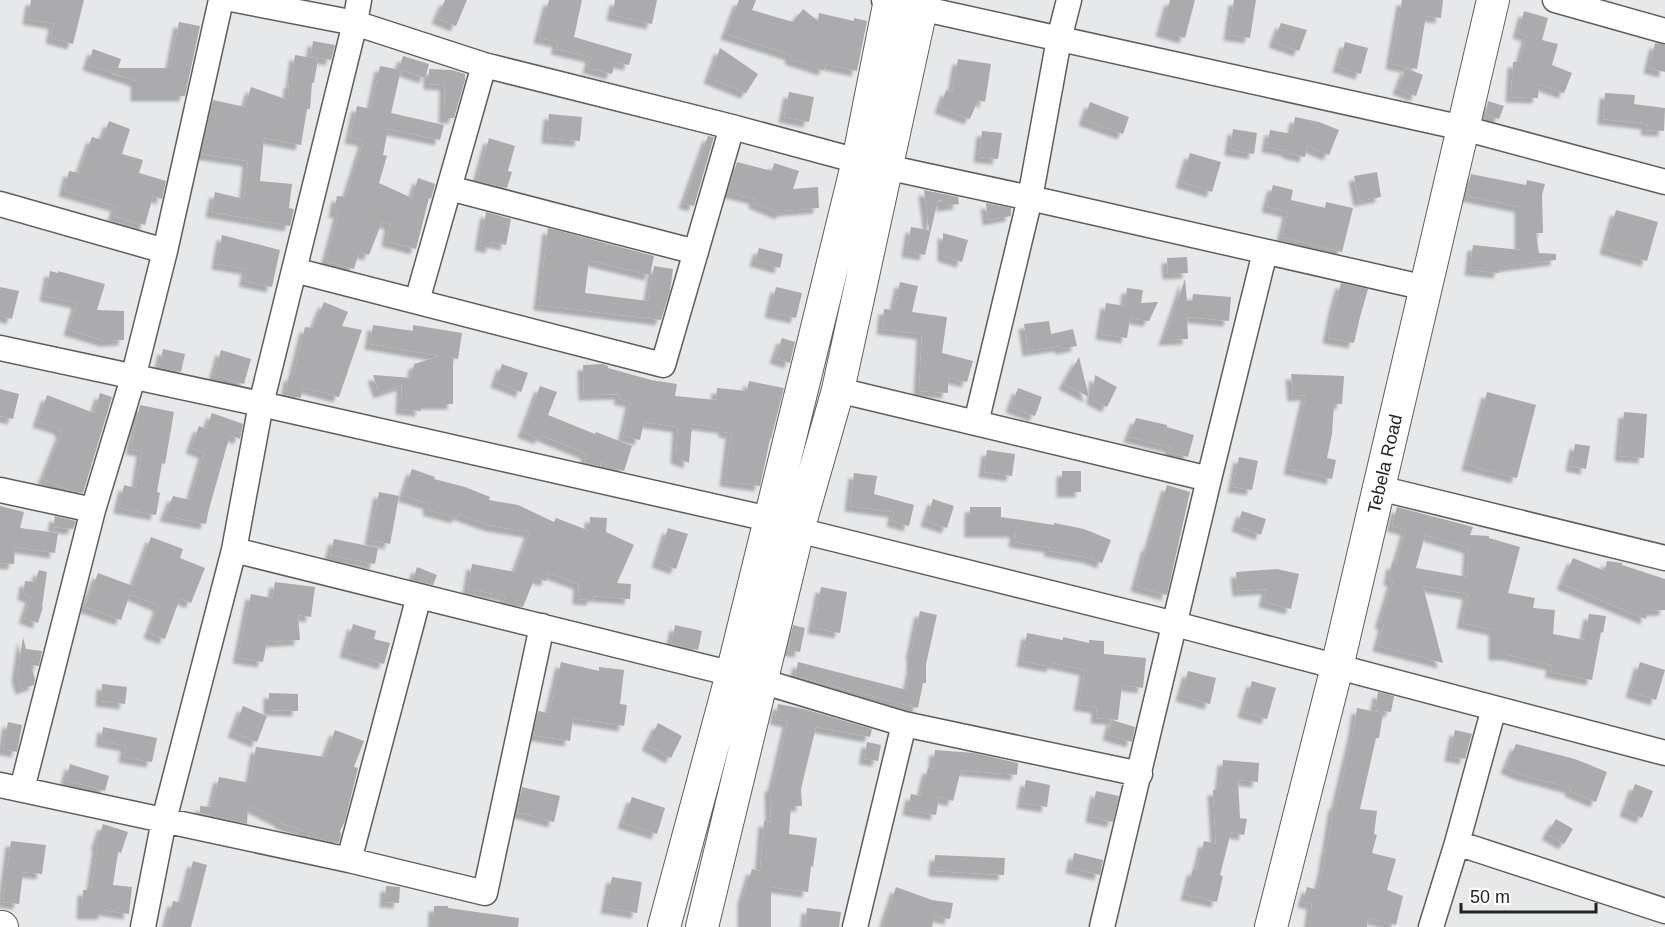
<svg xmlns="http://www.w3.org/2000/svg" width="1665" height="927" font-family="Arial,sans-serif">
	<defs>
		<filter id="shadow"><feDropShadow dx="-5.5" dy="5.5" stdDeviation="1.5" flood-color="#0004"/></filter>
	</defs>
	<rect width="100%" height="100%" fill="#e7e8ea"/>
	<path fill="#abaaac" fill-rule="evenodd" filter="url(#shadow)" d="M31,0H84L73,44L51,38L54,24L28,19Z
		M445,0H467L456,26L437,18Z
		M549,0H582L574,37L632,54L629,65L615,62L612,74L588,68L591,57L556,49L558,42L539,38Z
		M615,0H657L652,24L612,15Z
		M739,0H756L752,10L793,22L803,9L818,21L819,13L854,21V18L867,21L857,71L826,64L824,70L790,59L791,55L726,34Z
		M1170,0H1195L1185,38L1161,31Z
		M1234,0H1256L1250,38L1229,35Z
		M1402,0H1443L1441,18L1426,16L1417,69L1391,64Z
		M1524,11L1548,18L1542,40L1558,44L1552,65L1572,73L1564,93L1539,84L1538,98L1511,97L1513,62H1520L1527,36L1518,33Z
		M179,22L200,26L185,96H136V81L88,65L93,49L121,59L118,68H170Z
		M1281,23L1307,30L1299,51L1274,42Z
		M313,41L335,45L331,60L311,56Z
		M1345,42L1368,48L1361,74L1338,67Z
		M1655,43L1665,45V72L1649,68Z
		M720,48L758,74L746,93L709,78Z
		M295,55L318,59L314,83H312L310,109H307L301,145L264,138L260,181L292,184L289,208L294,209L290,226L211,212L215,192L244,199L248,161L201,154L213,100L245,107L251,87L288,100L289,83H291Z
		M403,56L429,64L425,78L399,69Z
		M958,59L991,64L985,102L978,100L970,119L940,108L946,90L952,92Z
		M380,66L401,70L391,113L444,125L440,140L388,129L383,155L387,156L379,183L412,198L418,178L435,184L431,199L429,198L416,249L387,241L390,224L382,222L369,255L359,252L354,269L326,261L339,213L334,212L337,196L346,197L364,141L350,138L357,106L371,109Z
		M1406,68L1423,75L1416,96L1398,89Z
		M429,69L452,70L465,74V80L454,118H444L445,85L429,84Z
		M789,92L814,97L809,122L784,117Z
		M1605,93L1635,95L1634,104L1665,108L1664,131L1646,130L1647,124L1603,119Z
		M1488,101L1504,106L1499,119L1485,114Z
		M1090,102L1129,117L1123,134L1084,120Z
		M549,114L582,117L580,141L547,138Z
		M1295,117L1319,122L1339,130L1329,155L1307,146L1305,157L1288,153V151L1267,147L1270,130L1292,134Z
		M109,121L130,129L122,154L143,160L139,173L166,181L162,199L153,196L145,225L113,216L116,206L64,191L69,171L79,173L92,137L102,140Z
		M1233,129L1257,133L1254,154L1230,150Z
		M982,131L1002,133L998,159L979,157Z
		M708,136L714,137L694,206L684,203Z
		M489,138L515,146L508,171L512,172L507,188L477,181Z
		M1190,153L1221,162L1212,192L1181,182Z
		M737,162L772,171L774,163L799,171L793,189L818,187L819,208L782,211L781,214L754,203L755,199L728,192Z
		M1377,172L1381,197L1359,201L1354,176Z
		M1471,174L1526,185L1527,180L1545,184L1542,195L1543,233H1536L1539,253L1556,254V260L1500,267L1499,273L1470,270L1473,245L1520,250V207L1466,196Z
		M1273,185L1293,190L1290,204L1291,200L1325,208L1326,202L1353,208L1342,252L1282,237L1288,212L1267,207Z
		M924,190L958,197L959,204L942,206V200H938L925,255L907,252L911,227L929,230Z
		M986,203L1011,208V216L988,220Z
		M1616,210L1658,222L1647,261L1605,249Z
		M486,212L511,219L506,245L492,242L491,248L480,245Z
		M548,228L654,256L650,275L589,260L585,293L648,301L654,266L673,269L670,291L661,320L539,305Z
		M943,233L968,240L962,262L943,256Z
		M222,235L280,250L272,287L244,281L247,269L217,264Z
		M759,248L783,254L780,268L755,261Z
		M1187,257L1188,273L1168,274L1167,258Z
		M50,271L58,273V271L105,284L97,310L124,311V340L105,341L69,330L77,303L45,296Z
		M1185,279L1187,301H1192L1193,294L1231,297L1229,321L1187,317L1188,339L1164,340Z
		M900,282L918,286L912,312L947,317L942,353L973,361L967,382L948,377V393L919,391L922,334L882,329L884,309L894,310Z
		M1341,283L1368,289L1360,317L1354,343L1328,338L1334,308Z
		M0,287L19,291L12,319L0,315Z
		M776,287L802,293L796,318L770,312Z
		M1127,288L1143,290L1141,303L1158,302L1149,321L1130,318L1127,338L1101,334L1106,303L1125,306Z
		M324,302L348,312L342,326L362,330L339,397L302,387L301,398L286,395L289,376H293L305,327L313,328Z
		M1049,321L1051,334L1073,329L1077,346L1061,349L1060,346L1028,351L1024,324Z
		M373,325L413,331V325L462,333L458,359L453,358V404H421V411L401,409L402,385L379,393L373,375L412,378L414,364L440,356L370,344Z
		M782,338L795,342L790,363L775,358Z
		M163,349L185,354L181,372L159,368Z
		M221,350L251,359L244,384L214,375Z
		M1079,357L1089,397L1064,384Z
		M502,364L528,373L521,392L496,382Z
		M603,364L608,366V368L651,380L677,384L675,396L716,400L717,388L747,391L749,381L784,388L771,439H770L760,486L725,481L731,433L724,432V428L692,424L689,463L676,458L678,427L644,422L640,440L623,436L631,402L619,399L620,394L584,395L583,365Z
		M1291,374L1344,376L1342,404H1334L1332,434L1327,458L1336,460L1332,479L1289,469L1306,395L1293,396Z
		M1095,375L1117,387L1107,407L1092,399Z
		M540,386L557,392L548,415L595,434L596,432L632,446L624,471L601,463L600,466L584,462L587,454L541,435L540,439L523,432Z
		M1018,388L1042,397L1035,416L1011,407Z
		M0,389L19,394L13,419L0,416Z
		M1487,392L1536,405L1517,478L1467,465Z
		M100,393L112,397L83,493L72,491L43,479L62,432L59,431L60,429L38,422L47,395L94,413Z
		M140,405L174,412L165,464L162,463L157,492L160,493L156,515L119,508L124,485L136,488L142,451L131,449Z
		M1624,412L1647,414L1644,458L1620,456Z
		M212,413L243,424L240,439L230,435L209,509L206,524L165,516L173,496L190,500L204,453L191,448L199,426L206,429Z
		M1136,418L1167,425V427L1194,435L1188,457L1169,452L1171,447L1129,437Z
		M1575,444L1590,446L1586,469L1571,466Z
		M987,450L1015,454L1012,476L984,472Z
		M1239,457L1258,461L1252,490L1233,487Z
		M412,469L435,477L434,479L465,487L490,497L489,500L518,505L554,522L556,518L590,531V517L607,518L606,532L634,545L617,583L631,584L630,599L593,596L592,600L578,599L579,584L549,573L546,581L535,577L523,607L503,602L506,596L468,589L472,564L515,572L530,532L491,526L458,514L457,518L428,510L429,504L403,496Z
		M1062,471H1081V492H1062Z
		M854,473L877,476L874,494L914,505L909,526L892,521L894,512L850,506Z
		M1167,485L1190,492L1167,595L1136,586L1147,545L1149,546Z
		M379,492L399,496L390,544L370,540Z
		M933,499L954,506L947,528L926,521Z
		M0,506L24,512L20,528L58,533L55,553L15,547L14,564L0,563Z
		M970,507H1001V517L1054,525V523L1084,529L1111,540L1102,563L1090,558L1049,551L1050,547L1014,542L1015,532H970Z
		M1397,507L1473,527L1470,535L1489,536V538L1520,547L1508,593L1535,598L1533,608L1555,610L1553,634L1584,640L1589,614L1606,616L1603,633L1601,632L1592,680L1550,672L1552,665L1508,655H1494V630L1462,623L1468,594L1423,586L1443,663L1378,646L1384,624L1380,623L1393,581L1389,580L1392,563L1396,564L1406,530L1392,526ZM1425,535L1469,548L1467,577L1416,568Z
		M1242,511L1266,519L1261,535L1237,526Z
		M55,516L76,521L73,529L53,527Z
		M668,528L688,534L676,569L657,562Z
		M151,537L183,549L180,558L205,568L191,603L180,598L165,639L149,633L159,606L130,594L121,620L85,607L98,573L133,586Z
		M334,539L378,548L375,564L330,555Z
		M1573,558L1605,571L1607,561L1622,563V565L1665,579V610L1647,611L1646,619L1562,584Z
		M417,567L437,575L433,585L413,580Z
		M1277,569L1299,574L1291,609L1264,602L1267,589L1238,591L1236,572Z
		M39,570L47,572L42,607H43L38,623L24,618L31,597L23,595L25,581L35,582Z
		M275,582L315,587L311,617L298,615L300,640L267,642L263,662L238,658L251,594L272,598Z
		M821,587L847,592L840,633L813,628Z
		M920,611L937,615L926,664V683H923L918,708L795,676L798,662L907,690L912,668V654H911Z
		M353,624L376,631L374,639L390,643L384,664L345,652Z
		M675,625L702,631L698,650L671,644Z
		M793,625L805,628L800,652L788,650Z
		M1027,633L1063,640V637L1089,643V640L1104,641V654L1146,658L1143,688L1122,685L1118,720L1096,718L1097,708L1079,705L1085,670L1053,663L1052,667L1022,661Z
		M23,637L26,649L42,651L39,666L31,665L35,679L34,685L21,689L17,676Z
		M561,662L599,671V667L624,670L620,704L627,705L624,726L573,718L570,741L533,735L538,711L549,713Z
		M1640,662L1665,670L1656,700L1631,692Z
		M1188,671L1216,678L1210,704L1181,696Z
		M1252,681L1276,688L1267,719L1243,712Z
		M102,684L127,687L125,704L101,701Z
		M1378,692L1394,696L1391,712L1375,710Z
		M269,693L298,694V711L269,710Z
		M778,704L804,709L872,729L870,737L816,727L801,789L802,806H791L789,834L817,838L813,867L811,866L808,892L771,887V927H743V898L752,869L760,871L764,821L771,822L770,786H773L788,722L775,719Z
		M243,706L267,716L257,742L233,732Z
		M1357,708L1383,713L1379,738H1376L1360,809L1377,811L1374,834L1377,835L1372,853L1396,859L1387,890L1403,896L1396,925L1368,918L1367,927H1309L1312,904L1303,902L1307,887L1318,890L1324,866L1326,849H1327L1334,804L1336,805L1353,734Z
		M1112,720L1135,727L1132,742L1108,735Z
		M8,722L22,725L17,752L3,749Z
		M658,723L682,736L671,758L647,745Z
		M103,727L157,738L152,762L124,757L126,746L101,741Z
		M335,730L364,741L354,767L358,768L345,821L340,831L341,835L339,843L309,837L308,832L280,823V821L248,805L247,824L200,813V806L212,807L219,777L250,783L256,747L325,757Z
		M1455,730L1472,734L1465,759L1450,756Z
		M867,742L881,745L878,761L864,759Z
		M1516,744L1575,759L1607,772L1596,802L1570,791L1571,788L1522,775L1506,768Z
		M935,750L974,753L1018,763L1017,775L961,770L953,801L939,797L936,815L908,810L911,794L921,796L928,768L933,769Z
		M1223,760L1259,763L1258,782L1238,780L1240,818L1247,819L1244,835L1231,832L1220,875L1223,876L1217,902L1186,895L1193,869L1197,870L1204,841L1216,844L1213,790H1220Z
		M70,764L109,776L105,791L66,780Z
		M1026,780L1050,785L1047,807L1022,803Z
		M1635,784L1653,791L1642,818L1625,811Z
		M522,787L560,796L554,822L517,812Z
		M1096,791L1119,796L1113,822L1091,817Z
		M632,797L665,808L657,834L623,823Z
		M1556,819L1573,829L1564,844L1547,834Z
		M103,824L128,832L121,853L118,852L113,885L132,887L129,914L104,910V914H82L83,890H91L98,845H96Z
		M11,841L46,845L42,874L23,872L19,904L3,902Z
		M1074,853L1103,860L1100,875L1071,868Z
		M935,855L1005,858L1004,875L934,871Z
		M193,861L207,865L191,927H166L173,901L182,903Z
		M612,877L642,882L637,913L606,908Z
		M386,886L400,887L399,903L385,902Z
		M896,887L932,900L953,903L950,919L934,916L932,927H883Z
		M434,906H448V908L519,918L518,927H433Z
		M807,908L841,912L839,927H805Z"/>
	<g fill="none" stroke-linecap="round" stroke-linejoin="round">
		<g stroke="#5d5e60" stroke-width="27">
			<path id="minor" d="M236,0L355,23L484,65L732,127L858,161L1030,198L1426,288
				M884,0L1463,128L1665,182
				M1555,0L1665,31
				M449,188L696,252
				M0,204L165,251
				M294,270L663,365L732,127
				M417,301L484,65
				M0,348L261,404L769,519L798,530L1175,624L1665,753
				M838,390L1209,479
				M976,423L1030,198L1059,39L1069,0
				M1379,488L1665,558
				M0,490L93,510
				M234,550L761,681L904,724L1140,774
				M0,785L349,860L485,893L542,626
				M22,789L93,510L133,378L165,251L221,0
				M1457,843L1665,911
				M349,860L419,596
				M143,927L164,820L234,550L261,404L355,23L359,0
				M855,927L904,724
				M1102,927L1209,479L1265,252
				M1431,927L1457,843L1494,708"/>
		</g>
		<g stroke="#5d5e60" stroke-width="34">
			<path id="major" d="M0,927H2
				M664,927L732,674L858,161L890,0
				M702,927L798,530L838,390L923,0
				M1271,927L1337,667L1493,0"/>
		</g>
		<use href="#minor" stroke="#fff" stroke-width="24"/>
		<use href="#major" stroke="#fff" stroke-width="32"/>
	</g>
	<g text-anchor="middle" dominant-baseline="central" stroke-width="4.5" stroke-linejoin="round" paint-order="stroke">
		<g font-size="18" fill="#222323" stroke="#fff">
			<text transform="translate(1385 464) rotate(-77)">Tebela Road</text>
		</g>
	</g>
	<path d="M1461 903v9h135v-9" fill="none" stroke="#222323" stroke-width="3"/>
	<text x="1470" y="903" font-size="18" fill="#222323" stroke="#ffffff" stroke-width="4.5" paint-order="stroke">50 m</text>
</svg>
